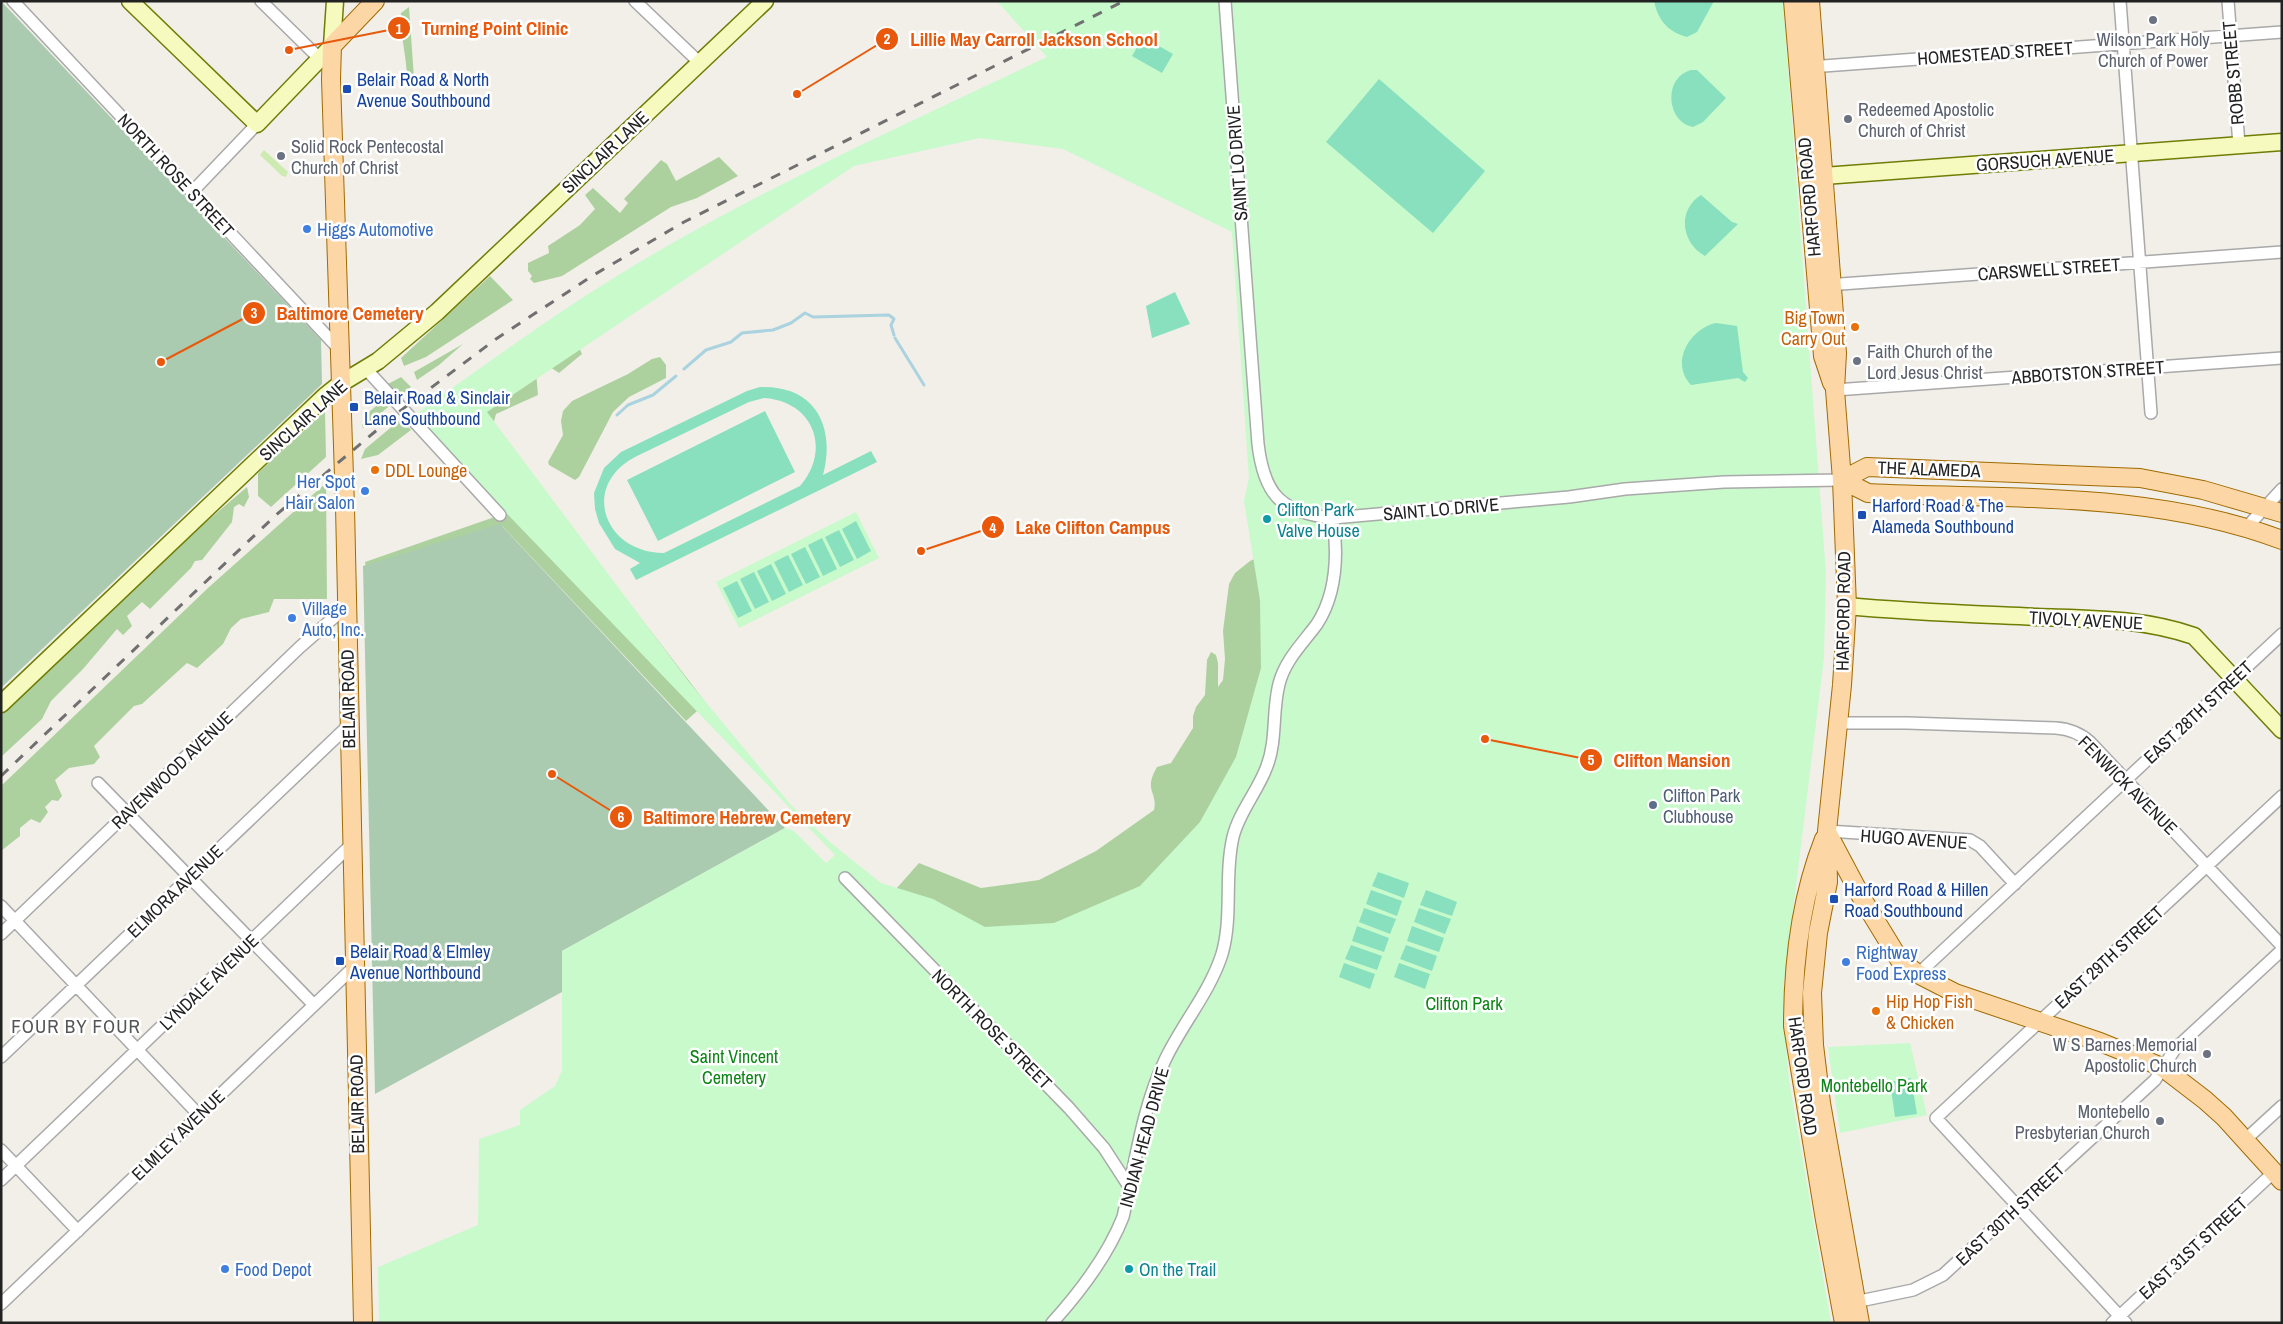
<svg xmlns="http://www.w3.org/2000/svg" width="2283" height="1324" font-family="'Archivo Narrow',sans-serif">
	<rect width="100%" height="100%" fill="#f2efe9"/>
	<path fill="#cdebb0" d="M264,150L288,172L286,177L282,176L260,155Z"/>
	<path fill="#add19e" d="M409,7L414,78L407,76C406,54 400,34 401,13Z
		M719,157L738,176L697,198L671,207L562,276L534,283L530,279L532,276L528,271V263L549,253L548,246L580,225L595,209L585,195L593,188L620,213L628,203L624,199L661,160L667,164L676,181Z
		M490,276L513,300L426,357L404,366L401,358Z
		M577,343L582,354L559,373L547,365L536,372L538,395L496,414L493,425L706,703L686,721L502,526L366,569L365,562L506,513L413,416Z
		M463,344L439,365L417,380L414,372Z
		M660,357L666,365V378L629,397L613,412L579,477L575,480L549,465L548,462L563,435L561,421L563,411L572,401L628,374L652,359Z
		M401,377L411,387L398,399L388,384Z
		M376,388L393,403L363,428L362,425L370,411L385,399Z
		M325,411L326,457L271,507L258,496V473Z
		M401,419L411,430L378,455L361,459L365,449Z
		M326,483L327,599H274L269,612L241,619L231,628L223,644L197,668L187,663L142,704L134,706L94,746L100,757L94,764L69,768L55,780L62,796L58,801L52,800L45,807L48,812L40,823L31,819L20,828V836L1,851V786L209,587Z
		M247,487L249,497L244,507L239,504L234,507L232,522L202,560L195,561L191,568L150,609L142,602L127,616L132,626L123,635L117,629L83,669L51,701L42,719L1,757V714L173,550Z
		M1276,549L1260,682L1217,870L1046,947L888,898L919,863L981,888L1039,880L1096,851L1154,810C1158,792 1143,791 1157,767L1171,763L1193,728V716L1196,707L1205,695L1207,660L1211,652L1216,655L1218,663V687L1223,680L1225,659L1223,631L1229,584L1235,573L1250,561Z"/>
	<path fill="#aacbaf" d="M1,1L321,340L322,384L1,688Z
		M500,524L785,828L562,951V992L375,1094L363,566Z"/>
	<path fill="#c8facc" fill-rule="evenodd" d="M997,1H1783L1826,573L1824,658L1784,984V1024L1789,1080L1831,1323H379L378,1267L478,1225L479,1139L520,1125V1110L555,1086L562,1070V951L785,828L794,831L826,863L835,855L413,416C489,362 565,306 645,259C774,183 912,121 1047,57ZM980,138L1063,149L1232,232L1249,478L1244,501L1260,600L1261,668L1236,757L1200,822L1140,886L1054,923L985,927L933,899L881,883L831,843L791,805L689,682L487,412L854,166Z
		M856,512L879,558L739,628L716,582Z
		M1910,1043L1927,1115L1840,1133L1828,1047Z"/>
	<path fill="#88e0be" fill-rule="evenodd" d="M1654,1H1714L1697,32L1687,37C1668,32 1658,20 1654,1Z
		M1143,37L1173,54L1162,73L1132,56Z
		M1691,70H1697L1726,98L1703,122L1693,127C1666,122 1663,77 1691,70Z
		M1379,79L1485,171L1433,233L1326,142Z
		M1701,195L1732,222L1738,224L1705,256C1681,243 1677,210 1701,195Z
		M1175,292L1190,324L1152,338L1146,306Z
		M1716,323L1737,326L1743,372L1748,378L1745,382L1738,378L1691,385C1669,362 1691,328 1716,323Z
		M760,387C815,385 836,426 823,475L871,451L877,462L636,580L630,569L640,563L615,549L599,523L595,509L594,493L604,468L621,452L747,391ZM764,398C813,401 832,449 800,486L664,553C604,553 579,485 637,456L749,402Z
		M765,411L795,472L658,541L627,480Z
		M856,521L871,551L857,559L842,529Z
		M839,530L854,560L840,567L825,537Z
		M822,538L837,569L823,576L808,545Z
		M805,547L820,577L806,584L791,554Z
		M788,555L803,585L789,592L774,562Z
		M771,564L786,594L772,601L757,571Z
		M754,572L769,602L755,609L740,579Z
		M737,581L752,611L738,618L723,588Z
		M1378,872L1409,883L1404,898L1372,886Z
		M1371,890L1402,901L1397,916L1366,904Z
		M1426,890L1457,902L1452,916L1420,905Z
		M1364,908L1396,919L1390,934L1359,922Z
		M1419,908L1451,919L1445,934L1414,922Z
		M1357,926L1389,938L1384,952L1352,941Z
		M1412,926L1444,938L1439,952L1407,941Z
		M1351,945L1382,956L1377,970L1345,959Z
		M1406,945L1437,956L1432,971L1400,959Z
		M1344,963L1375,974L1370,989L1339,977Z
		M1399,963L1430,974L1425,989L1394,977Z
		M1911,1078L1917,1114L1895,1117L1890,1082Z"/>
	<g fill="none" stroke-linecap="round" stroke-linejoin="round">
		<path stroke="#aad3df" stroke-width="3" d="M895,338L924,385
			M684,369L706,350L731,342L742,333L773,330L791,323L805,313L813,317L889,315L894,319L891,325L894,335
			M617,415L628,405L653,395L676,376"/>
		<g stroke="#a9a9a9" stroke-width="14">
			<path id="street" d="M13,1L339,349
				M261,1L320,59
				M635,1L700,63
				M1225,1L1258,444C1264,495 1281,513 1333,518L1569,497L1625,489L1724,482L1842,480
				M2120,1L2151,413
				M2228,1L2239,145
				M1810,67L2282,32
				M192,192L257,124
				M1827,285L2282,252
				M366,369L500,515
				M1835,390L2282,358
				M2246,528L2282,489
				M1838,723H1907L2056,728C2070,729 2080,733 2090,742L2282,946
				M98,783L314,1005
				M1827,831L1970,840L1980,846L2015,884
				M845,878L1069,1108L1104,1148L1130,1188
				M1,906L199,1115
				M1,934L300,647L339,613L347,612
				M1918,974L2282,634
				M1,1057L349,725
				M2245,1140L2282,1106
				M1,1150L78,1231
				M1,1180L351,845
				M1850,1303L1913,1290L1943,1275L2155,1080L2175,1049L2282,950
				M1,1304L355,966
				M1052,1323C1080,1292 1108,1255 1123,1217C1135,1165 1142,1108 1165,1060C1182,1024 1210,992 1222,954C1233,916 1224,875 1233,837C1239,812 1258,791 1267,766C1277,740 1272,711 1279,684C1285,660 1303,643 1317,624C1337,593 1338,554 1333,518
				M2112,1323L2274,1172
				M2126,1323L1936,1118L2282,796"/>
		</g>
		<g stroke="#707d05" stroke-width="19">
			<path id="secondary" d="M130,1L257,124L332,46L335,1
				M1810,177L2282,142
				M1847,606C1910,612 1973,614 2037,617C2091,619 2142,618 2194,636L2282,730
				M1,704L325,396L340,384L378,361L437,312L765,1"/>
		</g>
		<g stroke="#a06b00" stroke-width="20">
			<path id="primary" d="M1793,1L1823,356L1832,383
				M1810,1L1837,353L1835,390L1842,480L1847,606L1842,685L1827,831L1828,882L1818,933L1812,993L1814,1045L1821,1103L1860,1323
				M1842,480L1867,467L2140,478L2203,490L2282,513
				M1842,480L1868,493C2007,500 2149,490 2282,540
				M1828,834L1863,900L1899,959L1918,974L1955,993L2100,1042L2162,1067L2205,1100L2224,1117L2282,1181
				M1824,839C1801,897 1793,964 1793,1026L1825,1220L1844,1323
				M363,1323L345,507L331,79L332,46L375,1"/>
		</g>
		<use href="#street" stroke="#fff" stroke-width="11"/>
		<use href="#secondary" stroke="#f7fabf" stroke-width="16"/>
		<use href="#primary" stroke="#fcd6a4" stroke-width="18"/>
		<path stroke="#707070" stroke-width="3" stroke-dasharray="10 10" stroke-linecap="butt" d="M1,776L276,515L396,414L496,339L592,276L684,222L1124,1"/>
	</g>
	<g fill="#6b7280" stroke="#fff" stroke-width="2">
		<circle cx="2153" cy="20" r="5"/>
		<circle cx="1848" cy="119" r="5"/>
		<circle cx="281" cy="156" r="5"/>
		<circle cx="1857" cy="361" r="5"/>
		<circle cx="2207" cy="1054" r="5"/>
		<circle cx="2160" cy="1121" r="5"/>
	</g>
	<g fill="#1a4fb4" stroke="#fff" stroke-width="2">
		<rect x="342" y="84" width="10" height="10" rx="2.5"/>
		<rect x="349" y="402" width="10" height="10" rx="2.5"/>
		<rect x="1857" y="510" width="10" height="10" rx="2.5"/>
		<rect x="1829" y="894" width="10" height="10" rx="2.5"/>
		<rect x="335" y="956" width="10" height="10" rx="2.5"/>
	</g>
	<g fill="#3f7fe0" stroke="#fff" stroke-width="2">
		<circle cx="307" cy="229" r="5"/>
		<circle cx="365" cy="491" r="5"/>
		<circle cx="292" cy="618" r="5"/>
		<circle cx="1846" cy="962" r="5"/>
		<circle cx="225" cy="1269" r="5"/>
	</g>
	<g fill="#e8710a" stroke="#fff" stroke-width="2">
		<circle cx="1855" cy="327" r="5"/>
		<circle cx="375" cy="470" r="5"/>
		<circle cx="1876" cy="1011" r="5"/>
	</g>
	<g fill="#0f9aa8" stroke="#fff" stroke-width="2">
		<circle cx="1267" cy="519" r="5"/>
		<circle cx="1129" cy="1269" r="5"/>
	</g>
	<circle fill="#5c6f8a" stroke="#fff" stroke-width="2" cx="1653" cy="805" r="5"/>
	<g text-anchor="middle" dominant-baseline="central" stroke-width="5" stroke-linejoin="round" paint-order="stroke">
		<g font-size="18" fill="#5b616d" stroke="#fff" text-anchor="start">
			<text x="2153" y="39" text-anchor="middle">Wilson Park Holy<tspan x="2153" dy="21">Church of Power</tspan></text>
			<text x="1858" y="109">Redeemed Apostolic<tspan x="1858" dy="21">Church of Christ</tspan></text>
			<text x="291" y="146">Solid Rock Pentecostal<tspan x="291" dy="21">Church of Christ</tspan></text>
			<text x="1867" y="351">Faith Church of the<tspan x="1867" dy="21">Lord Jesus Christ</tspan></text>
			<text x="2197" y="1044" text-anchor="end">W S Barnes Memorial<tspan x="2197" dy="21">Apostolic Church</tspan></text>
			<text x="2150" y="1111" text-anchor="end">Montebello<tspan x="2150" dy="21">Presbyterian Church</tspan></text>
		</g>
		<g font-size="18" fill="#222" stroke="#fff">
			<text transform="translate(1995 53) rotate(-4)">HOMESTEAD STREET</text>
			<text transform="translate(2233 73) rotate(-95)">ROBB STREET</text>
			<text transform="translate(605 152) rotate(-43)">SINCLAIR LANE</text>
			<text transform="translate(2045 160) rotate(-4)">GORSUCH AVENUE</text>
			<text transform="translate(1237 163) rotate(-94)">SAINT LO DRIVE</text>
			<text transform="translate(176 175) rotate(47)">NORTH ROSE STREET</text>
			<text transform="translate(1809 197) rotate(-95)">HARFORD ROAD</text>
			<text transform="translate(2049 269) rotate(-4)">CARSWELL STREET</text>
			<text transform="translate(2088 372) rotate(-4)">ABBOTSTON STREET</text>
			<text transform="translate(303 420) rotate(-42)">SINCLAIR LANE</text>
			<text transform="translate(1929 469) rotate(2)">THE ALAMEDA</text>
			<text transform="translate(1441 509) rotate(-5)">SAINT LO DRIVE</text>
			<text transform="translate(1843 611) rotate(-89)">HARFORD ROAD</text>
			<text transform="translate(2086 620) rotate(3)">TIVOLY AVENUE</text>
			<text transform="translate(348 699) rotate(-91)">BELAIR ROAD</text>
			<text transform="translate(2198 712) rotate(-43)">EAST 28TH STREET</text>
			<text transform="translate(172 770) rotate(-44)">RAVENWOOD AVENUE</text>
			<text transform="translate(2128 785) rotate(45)">FENWICK AVENUE</text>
			<text transform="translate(1914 839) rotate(4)">HUGO AVENUE</text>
			<text transform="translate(175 891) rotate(-44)">ELMORA AVENUE</text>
			<text transform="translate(2109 957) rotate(-43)">EAST 29TH STREET</text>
			<text transform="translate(209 982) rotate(-44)">LYNDALE AVENUE</text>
			<text transform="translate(992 1029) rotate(45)">NORTH ROSE STREET</text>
			<text transform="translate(1803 1076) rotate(82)">HARFORD ROAD</text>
			<text transform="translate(357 1104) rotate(-91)">BELAIR ROAD</text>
			<text transform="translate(178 1135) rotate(-44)">ELMLEY AVENUE</text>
			<text transform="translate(1144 1137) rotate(-75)">INDIAN HEAD DRIVE</text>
			<text transform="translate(2010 1214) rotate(-43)">EAST 30TH STREET</text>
			<text transform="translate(2193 1248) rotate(-43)">EAST 31ST STREET</text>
		</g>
		<g font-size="18" fill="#164399" stroke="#fff" text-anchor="start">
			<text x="357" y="79">Belair Road &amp; North<tspan x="357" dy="21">Avenue Southbound</tspan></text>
			<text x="364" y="397">Belair Road &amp; Sinclair<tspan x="364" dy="21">Lane Southbound</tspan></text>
			<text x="1872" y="505">Harford Road &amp; The<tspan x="1872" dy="21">Alameda Southbound</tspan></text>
			<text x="1844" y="889">Harford Road &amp; Hillen<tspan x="1844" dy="21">Road Southbound</tspan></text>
			<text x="350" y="951">Belair Road &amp; Elmley<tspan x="350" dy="21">Avenue Northbound</tspan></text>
		</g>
		<g font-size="18" fill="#366cbe" stroke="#fff" text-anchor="start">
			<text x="317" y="229">Higgs Automotive</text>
			<text x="355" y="481" text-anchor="end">Her Spot<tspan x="355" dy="21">Hair Salon</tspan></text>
			<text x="302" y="608">Village<tspan x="302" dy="21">Auto, Inc.</tspan></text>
			<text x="1856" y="952">Rightway<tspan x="1856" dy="21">Food Express</tspan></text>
			<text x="235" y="1269">Food Depot</text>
		</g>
		<g font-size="18" fill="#c56008" stroke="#fff" text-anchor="start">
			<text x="1845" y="317" text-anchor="end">Big Town<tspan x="1845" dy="21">Carry Out</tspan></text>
			<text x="385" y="470">DDL Lounge</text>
			<text x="1886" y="1001">Hip Hop Fish<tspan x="1886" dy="21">&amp; Chicken</tspan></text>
		</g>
		<g font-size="18" fill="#0d838f" stroke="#fff" text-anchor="start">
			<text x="1277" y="509">Clifton Park<tspan x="1277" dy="21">Valve House</tspan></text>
			<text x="1139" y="1269">On the Trail</text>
		</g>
		<g font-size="18" fill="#4e5e75" stroke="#fff" text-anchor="start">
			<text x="1663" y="795">Clifton Park<tspan x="1663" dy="21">Clubhouse</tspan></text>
		</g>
		<g font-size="18" fill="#0c8416" stroke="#fff">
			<text x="1464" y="1003">Clifton Park</text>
			<text x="734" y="1056">Saint Vincent<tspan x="734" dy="21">Cemetery</tspan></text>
			<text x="1874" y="1085">Montebello Park</text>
		</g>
		<g font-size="19" letter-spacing="1" fill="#555" stroke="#fff">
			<text x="76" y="1026">FOUR BY FOUR</text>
		</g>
	</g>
	<path fill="none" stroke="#e8590c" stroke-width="2" d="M289 50L399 28M797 94L887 39M161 362L254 313M921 551L993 527M1485 739L1591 760M552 774L621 817"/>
	<g fill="#e8590c" stroke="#fff" stroke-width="2">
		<circle cx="289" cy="50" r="5"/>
		<circle cx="797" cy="94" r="5"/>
		<circle cx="161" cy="362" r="5"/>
		<circle cx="921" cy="551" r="5"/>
		<circle cx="1485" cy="739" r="5"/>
		<circle cx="552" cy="774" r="5"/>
		<circle cx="399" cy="28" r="12"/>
		<circle cx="887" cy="39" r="12"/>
		<circle cx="254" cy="313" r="12"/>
		<circle cx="993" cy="527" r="12"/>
		<circle cx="1591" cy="760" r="12"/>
		<circle cx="621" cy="817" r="12"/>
	</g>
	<g font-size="15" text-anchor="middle" font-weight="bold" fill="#fff">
		<text x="399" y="34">1</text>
		<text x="887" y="44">2</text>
		<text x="254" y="318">3</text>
		<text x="993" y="533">4</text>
		<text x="1591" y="765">5</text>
		<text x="621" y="822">6</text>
	</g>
	<g font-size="19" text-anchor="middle" font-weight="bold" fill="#e8590c" stroke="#fff" stroke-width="5" stroke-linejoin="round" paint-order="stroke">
		<text x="495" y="35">Turning Point Clinic</text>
		<text x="1034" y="46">Lillie May Carroll Jackson School</text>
		<text x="350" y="320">Baltimore Cemetery</text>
		<text x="1093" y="534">Lake Clifton Campus</text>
		<text x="1672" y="767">Clifton Mansion</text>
		<text x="747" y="824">Baltimore Hebrew Cemetery</text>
	</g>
	<rect width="2283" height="1324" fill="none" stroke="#222222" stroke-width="5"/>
</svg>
